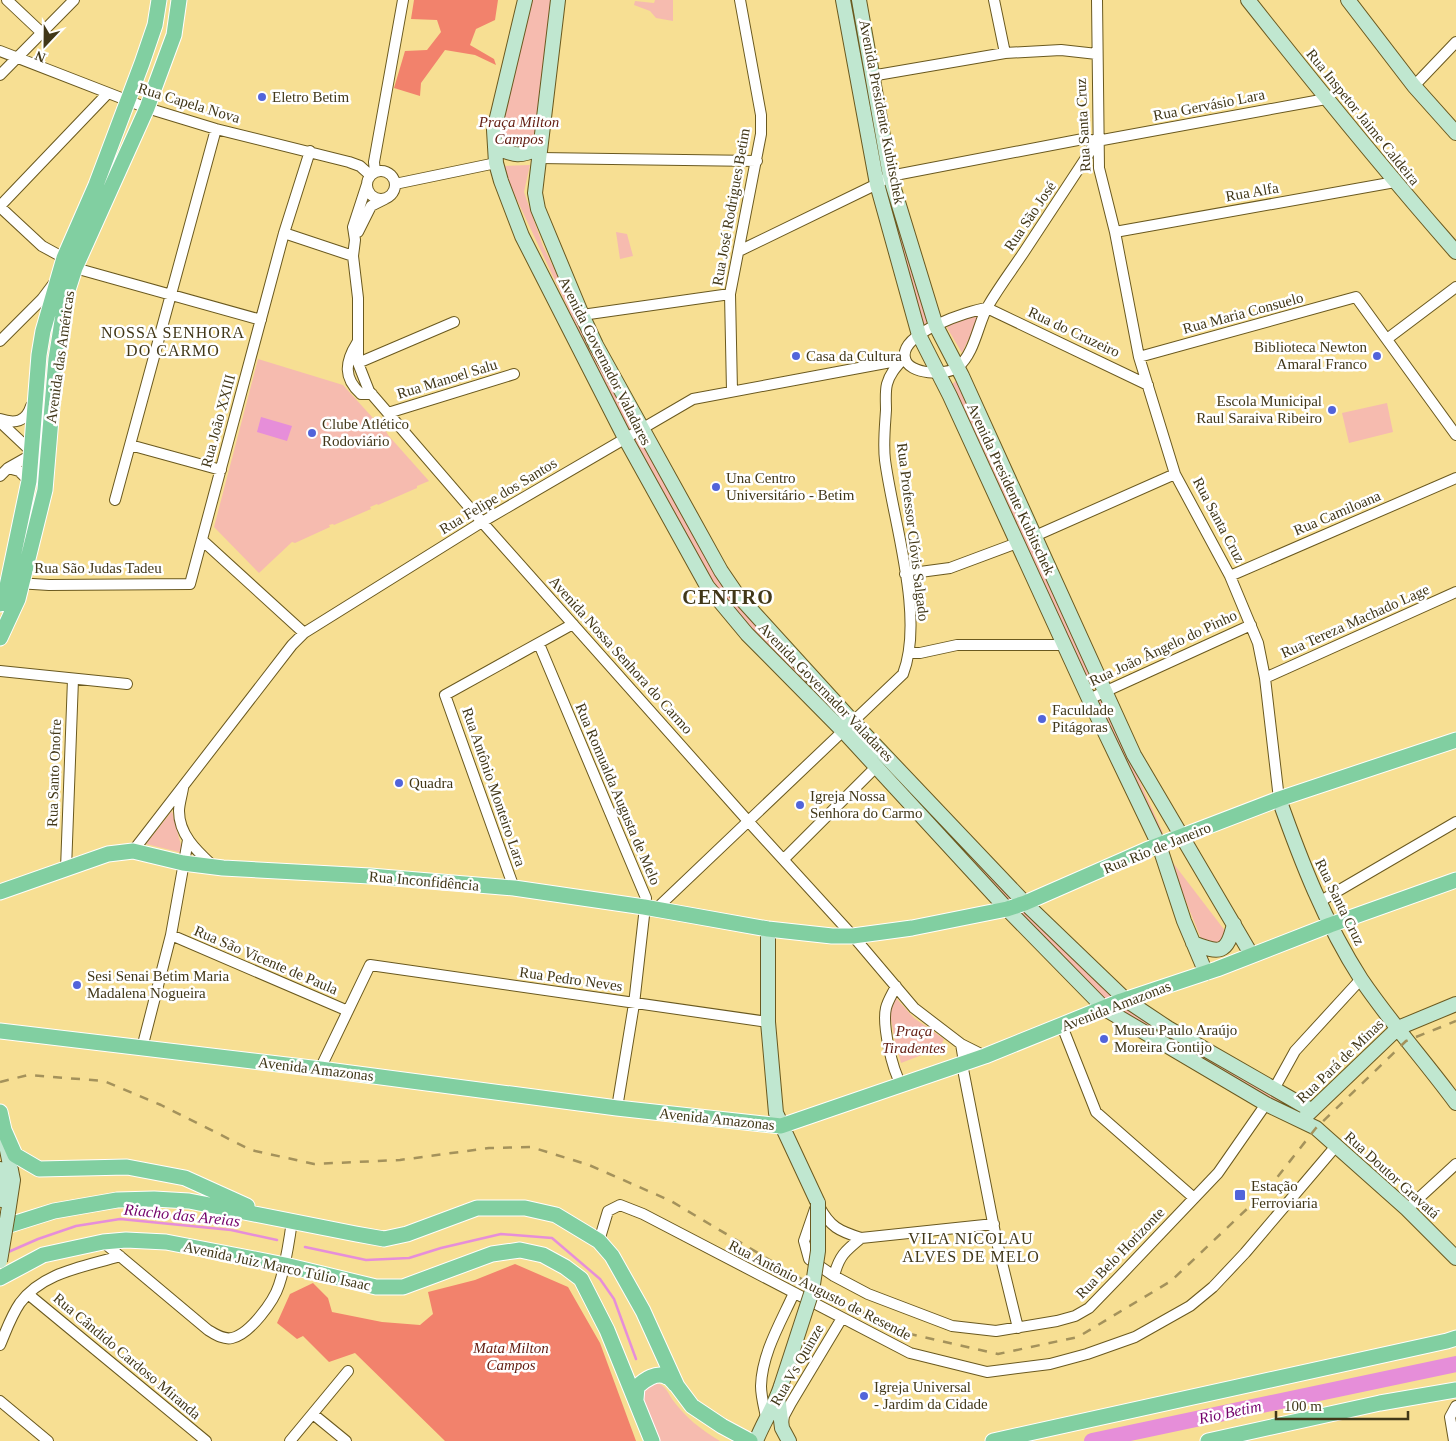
<svg xmlns="http://www.w3.org/2000/svg" width="1456" height="1441" font-family="Georgia,serif">
	<rect width="100%" height="100%" fill="#f7df93"/>
	<path fill="#f6bbaf" d="M528,0H556L541,141L525,154L498,144Z
		M655,0H673V21L656,18L650,11L634,5L635,1L654,3Z
		M530,165L524,192L543,246L619,400L726,591L1032,919L1134,1010L1296,1104L1291,1111L1122,1015L1043,938L737,614L713,581L615,408L501,166Z
		M889,190L929,321L922,326L883,193Z
		M616,232L627,234L633,256L620,259Z
		M982,312L962,353L946,326Z
		M258,359L343,385L382,428L384,427L388,435L429,481L417,486V488L378,505L377,504L370,507L371,509L334,525L333,524L329,525L330,527L295,543L292,542L259,573L214,527Z
		M957,380L1099,686L1090,690L950,386Z
		M1387,403L1393,432L1349,443L1342,413Z
		M1103,699L1163,833L1158,836L1095,701Z
		M172,811L183,853L146,844Z
		M1167,855L1226,932L1227,938L1212,947L1202,941Z
		M896,998L914,1018L944,1039L940,1048L901,1063L895,1041L889,1009Z
		M655,1383C665,1384 667,1391 672,1399C685,1417 701,1430 720,1441H658L642,1396L644,1389Z"/>
	<path fill="#f2826c" d="M414,0H498L495,20L476,29L470,45L494,59L496,65L475,55L445,50L421,83L420,96L394,88L405,51L427,50L441,32L437,20L411,19Z
		M515,1264L568,1287L600,1343L636,1441H445L355,1353L329,1362L303,1336L297,1339L277,1323L290,1294L313,1283L328,1298L332,1312L382,1322L420,1325L433,1314L428,1292L475,1280Z"/>
	<path fill="#e68ed9" d="M261,417L292,426L287,441L257,432Z"/>
	<g fill="none" stroke-linecap="round" stroke-linejoin="round">
		<path stroke="#e68ed9" stroke-width="2.5" d="M305,1247L366,1260L409,1258L441,1248L501,1234L552,1238L600,1279L614,1299L636,1359
			M6,1253L38,1239L76,1226L120,1219L231,1230L277,1240"/>
		<path stroke="#e68ed9" stroke-width="16" d="M1092,1441L1456,1364"/>
		<g stroke="#6a591f" stroke-width="12">
			<path id="street" d="M7,0L42,33
				M994,0L1005,53
				M1097,0L1099,168L1115,232L1139,357L1175,474L1230,576L1258,643L1265,678L1279,799
				M0,51L147,108L216,129L349,162L360,166L370,175
				M0,75L74,0
				M871,76L1005,53L1061,50L1097,54
				M1414,86L1456,42
				M539,158L757,161
				M367 185a14 14 0 1 1 28 0a14 14 0 1 1-28 0Z
				M375,172L374,162L403,0
				M367,184L353,227L355,240L353,256L358,298V363L369,391L482,522L748,821L853,936L914,1008L961,1044L985,1056
				M395,184L496,163
				M0,206L108,93
				M0,207L42,246L64,258
				M358,232L371,206L385,199
				M1115,232L1395,182
				M284,233L353,256
				M739,251L877,184L890,176L1083,139L1097,141L1326,99
				M75,268L261,320
				M987,308C968,311 899,333 905,358C908,375 947,376 958,367C975,353 978,323 988,306C999,287 1012,270 1024,252C1048,215 1073,178 1097,141
				M987,308L1148,385
				M582,315L730,294
				M1387,339L1456,287
				M0,341L42,299L54,283
				M357,343C345,362 343,378 361,394H372
				M1139,357L1356,297L1456,435
				M358,363L454,322
				M732,391L730,294L761,134V115L740,0
				M388,413L514,374
				M0,419C15,424 26,422 31,406
				M0,422L31,451
				M130,445L221,470
				M8,468L19,471L29,481
				M0,476L8,468L31,455
				M115,500L216,129
				M1035,536L1175,474
				M202,540L304,633
				M905,574L950,568L1017,543
				M1230,576L1456,478
				M17,583L49,585L190,584L284,233L310,151
				M539,644L646,898L634,1004L617,1108
				M909,653H920L957,645H1064
				M0,671L127,684
				M1265,678L1456,592
				M1089,699L1251,625
				M183,788C182,795 179,804 179,811C179,835 197,851 213,866
				M133,851L292,645L304,633L482,522L693,399L891,362L904,358
				M784,859L876,767
				M66,869L73,679
				M514,888L445,695L573,624
				M1319,902L1456,822
				M656,909L903,674C925,617 893,521 885,460C883,444 885,426 886,410C886,402 885,392 887,384C890,373 897,366 904,358
				M171,935L348,1011
				M896,986C893,993 888,1000 886,1008C882,1025 892,1069 901,1084
				M1062,1026L1096,1112L1194,1198
				M961,1044L963,1056L962,1064L996,1238L1018,1328
				M142,1048L171,935L188,840
				M320,1069L370,965L768,1022
				M1274,1089L1295,1051L1361,979
				M819,1206C830,1227 839,1231 861,1238L994,1224
				M815,1209L804,1241L809,1259L834,1276L868,1294L952,1326L996,1331L1057,1321L1075,1316L1089,1308L1120,1276L1218,1173L1266,1104
				M1407,1209L1456,1164
				M599,1241L608,1211L620,1205L643,1214L910,1353L987,1372L1050,1364L1087,1354L1135,1337L1190,1306L1213,1287L1245,1253L1336,1146
				M103,1242L208,1330C215,1334 223,1340 232,1338C250,1334 274,1301 279,1285C286,1264 289,1243 292,1221
				M834,1276C839,1256 845,1251 861,1238
				M28,1294L206,1441
				M0,1345C6,1331 11,1316 20,1303C43,1272 84,1267 120,1256
				M0,1401L48,1441
				M313,1414L346,1441
				M766,1417C764,1407 761,1396 761,1386C762,1353 781,1322 794,1293
				M783,1422L784,1416L791,1403L842,1318
				M290,1441L348,1371
				M1454,1441L1450,1417L1456,1406"/>
		</g>
		<g stroke="#6a591f" stroke-width="16">
			<path id="secondary" d="M525,0L494,130L496,163L501,181L522,236L625,438L707,586L747,634L846,734L1007,909L1105,1009L1266,1104L1316,1128L1407,1209L1456,1258
				M558,0L535,193L538,209L582,315L596,345L721,571L736,593L856,725L1025,903L1126,1000L1168,1028L1311,1110
				M843,0L877,184L919,335L950,396L1089,699L1159,845L1184,921L1206,973
				M859,0L890,176L936,326L962,376L1134,755L1251,954
				M1248,0C1316,86 1384,170 1456,252
				M1348,0L1414,86L1456,133
				M495,147C515,156 520,157 540,148
				M1279,799C1301,861 1325,923 1361,979C1390,1022 1425,1061 1456,1103
				M768,929V1022L776,1113L818,1203
				M1193,943C1220,954 1227,954 1234,924
				M1306,1116L1398,1028L1456,1004
				M5,1140L13,1180L8,1213
				M0,1169L3,1180L2,1200
				M778,1397L782,1428L789,1441
				M756,1441C763,1423 775,1405 781,1386"/>
		</g>
		<g stroke="#fff" stroke-width="17">
			<path id="primary" d="M0,604L6,591L29,481L39,355L43,331L64,258L96,185L142,63L155,25L159,0
				M0,638L18,599L45,490L56,359L66,296L75,268L147,108L174,35L179,0
				M0,892L108,854L133,851L183,863L223,868L370,876L514,888L644,907L768,929L832,936H853L912,928L1007,909L1025,903L1146,850L1279,799L1456,740
				M0,1031L320,1069L617,1108L781,1126L985,1056L1121,1001L1217,969L1330,925L1456,880
				M0,1112L4,1130L15,1155L39,1169L127,1167L185,1178L247,1206
				M0,1228L54,1211L117,1200L154,1199L189,1201L356,1234L384,1239L407,1234L477,1208H525L556,1215L599,1241L612,1256L643,1311L677,1386L692,1406L722,1426L750,1441
				M0,1278L43,1255L103,1242L126,1240L166,1242L285,1265L376,1287H403L492,1254L520,1250L543,1255L565,1267L581,1279L607,1330L652,1441
				M636,1399L637,1387C644,1380 657,1371 667,1377C670,1378 674,1383 676,1385
				M993,1441L1447,1341L1456,1338
				M1208,1441L1380,1403L1456,1390"/>
		</g>
		<use href="#street" stroke="#fff" stroke-width="10"/>
		<use href="#secondary" stroke="#c0e7d0" stroke-width="14"/>
		<use href="#primary" stroke="#81cfa1" stroke-width="15"/>
		<path stroke="#a4925b" stroke-width="2.5" stroke-dasharray="9 9" stroke-linecap="butt" d="M0,1082L28,1075L104,1081L161,1105L251,1150L314,1164L400,1160L489,1148L531,1147L589,1165L671,1201L840,1302L910,1334L998,1354L1078,1337L1171,1281L1268,1189L1316,1128L1406,1041L1456,1021"/>
		<g stroke="#6a591f" stroke-width="16" stroke-linecap="butt">
			<path id="secondary-bridge" d="M0,1261L8,1213
				M781,1386L812,1291L818,1251V1203"/>
		</g>
		<use href="#secondary-bridge" stroke="#c0e7d0" stroke-width="14"/>
	</g>
	<g fill="#5264da" stroke="#fff" stroke-width="2">
		<circle cx="262" cy="97" r="5"/>
		<circle cx="796" cy="356" r="5"/>
		<circle cx="1377" cy="356" r="5"/>
		<circle cx="1332" cy="410" r="5"/>
		<circle cx="312" cy="433" r="5"/>
		<circle cx="716" cy="487" r="5"/>
		<circle cx="1042" cy="719" r="5"/>
		<circle cx="399" cy="783" r="5"/>
		<circle cx="800" cy="805" r="5"/>
		<circle cx="77" cy="985" r="5"/>
		<circle cx="1104" cy="1039" r="5"/>
		<rect x="1234" y="1189" width="12" height="12" rx="2.5"/>
		<circle cx="864" cy="1396" r="5"/>
	</g>
	<g text-anchor="middle" dominant-baseline="central" stroke-width="5" stroke-linejoin="round" paint-order="stroke">
		<g font-size="15" fill="#413718" stroke="#fff" text-anchor="start">
			<text x="272" y="97">Eletro Betim</text>
			<text x="1367" y="347" text-anchor="end">Biblioteca Newton<tspan x="1367" dy="17">Amaral Franco</tspan></text>
			<text x="806" y="356">Casa da Cultura</text>
			<text x="1322" y="401" text-anchor="end">Escola Municipal<tspan x="1322" dy="17">Raul Saraiva Ribeiro</tspan></text>
			<text x="322" y="424">Clube Atlético<tspan x="322" dy="17">Rodoviário</tspan></text>
			<text x="726" y="478">Una Centro<tspan x="726" dy="17">Universitário - Betim</tspan></text>
			<text x="1052" y="710">Faculdade<tspan x="1052" dy="17">Pitágoras</tspan></text>
			<text x="409" y="783">Quadra</text>
			<text x="810" y="796">Igreja Nossa<tspan x="810" dy="17">Senhora do Carmo</tspan></text>
			<text x="87" y="976">Sesi Senai Betim Maria<tspan x="87" dy="17">Madalena Nogueira</tspan></text>
			<text x="1114" y="1030">Museu Paulo Araújo<tspan x="1114" dy="17">Moreira Gontijo</tspan></text>
			<text x="1251" y="1186">Estação<tspan x="1251" dy="17">Ferroviaria</tspan></text>
			<text x="874" y="1387">Igreja Universal<tspan x="874" dy="17">- Jardim da Cidade</tspan></text>
		</g>
		<g font-size="15" fill="#413718" stroke="#fff">
			<text transform="translate(189 103) rotate(17)">Rua Capela Nova</text>
			<text transform="translate(1209 105) rotate(-11)">Rua Gervásio Lara</text>
			<text transform="translate(882 112) rotate(79)">Avenida Presidente Kubitschek</text>
			<text transform="translate(1363 117) rotate(51)">Rua Inspetor Jaime Caldeira</text>
			<text transform="translate(1083 125) rotate(-93)">Rua Santa Cruz</text>
			<text transform="translate(1252 192) rotate(-10)">Rua Alfa</text>
			<text transform="translate(731 207) rotate(-80)">Rua José Rodrigues Betim</text>
			<text transform="translate(1030 216) rotate(-56)">Rua São José</text>
			<text transform="translate(1243 313) rotate(-15)">Rua Maria Consuelo</text>
			<text transform="translate(1074 332) rotate(25)">Rua do Cruzeiro</text>
			<text transform="translate(60 357) rotate(-82)">Avenida das Américas</text>
			<text transform="translate(605 361) rotate(63)">Avenida Governador Valadares</text>
			<text transform="translate(447 379) rotate(-17)">Rua Manoel Salu</text>
			<text transform="translate(218 421) rotate(-75)">Rua João XXIII</text>
			<text transform="translate(1011 489) rotate(65)">Avenida Presidente Kubitschek</text>
			<text transform="translate(498 496) rotate(-31)">Rua Felipe dos Santos</text>
			<text transform="translate(1337 513) rotate(-23)">Rua Camiloana</text>
			<text transform="translate(1219 520) rotate(62)">Rua Santa Cruz</text>
			<text transform="translate(913 532) rotate(83)">Rua Professor Clóvis Salgado</text>
			<text x="98" y="568">Rua São Judas Tadeu</text>
			<text transform="translate(1355 621) rotate(-24)">Rua Tereza Machado Lage</text>
			<text transform="translate(1163 648) rotate(-25)">Rua João Ângelo do Pinho</text>
			<text transform="translate(621 655) rotate(48)">Avenida Nossa Senhora do Carmo</text>
			<text transform="translate(826 692) rotate(46)">Avenida Governador Valadares</text>
			<text transform="translate(54 773) rotate(-88)">Rua Santo Onofre</text>
			<text transform="translate(494 787) rotate(71)">Rua Antônio Monteiro Lara</text>
			<text transform="translate(618 794) rotate(67)">Rua Romualda Augusta de Melo</text>
			<text transform="translate(1157 848) rotate(-22)">Rua Rio de Janeiro</text>
			<text transform="translate(424 881) rotate(5)">Rua Inconfidência</text>
			<text transform="translate(1340 902) rotate(64)">Rua Santa Cruz</text>
			<text transform="translate(266 960) rotate(23)">Rua São Vicente de Paula</text>
			<text transform="translate(571 979) rotate(8)">Rua Pedro Neves</text>
			<text transform="translate(1116 1006) rotate(-21)">Avenida Amazonas</text>
			<text transform="translate(1340 1061) rotate(-44)">Rua Pará de Minas</text>
			<text transform="translate(316 1069) rotate(7)">Avenida Amazonas</text>
			<text transform="translate(717 1119) rotate(6)">Avenida Amazonas</text>
			<text transform="translate(1392 1175) rotate(42)">Rua Doutor Gravatá</text>
			<text transform="translate(1120 1253) rotate(-46)">Rua Belo Horizonte</text>
			<text transform="translate(277 1266) rotate(12)">Avenida Juiz Marco Túlio Isaac</text>
			<text transform="translate(820 1290) rotate(27)">Rua Antônio Augusto de Resende</text>
			<text transform="translate(127 1356) rotate(40)">Rua Cândido Cardoso Miranda</text>
			<text transform="translate(797 1365) rotate(-60)">Rua Vs Quinze</text>
		</g>
		<g font-size="15" font-style="italic" fill="#621c10" stroke="#fff">
			<text x="519" y="122">Praça Milton<tspan x="519" dy="17">Campos</tspan></text>
			<text x="914" y="1031">Praça<tspan x="914" dy="17">Tiradentes</tspan></text>
			<text x="511" y="1348">Mata Milton<tspan x="511" dy="17">Campos</tspan></text>
		</g>
		<g font-size="16" letter-spacing="1" fill="#413718" stroke="#fff">
			<text x="173" y="332">NOSSA SENHORA<tspan x="173" dy="18">DO CARMO</tspan></text>
			<text x="971" y="1238">VILA NICOLAU<tspan x="971" dy="18">ALVES DE MELO</tspan></text>
		</g>
		<g font-size="16" font-style="italic" fill="#73016a" stroke="#fff">
			<text transform="translate(182 1215) rotate(6)">Riacho das Areias</text>
			<text transform="translate(1230 1412) rotate(-12)">Rio Betim</text>
		</g>
		<g font-size="20" font-weight="bold" letter-spacing="1" fill="#413718" stroke="#fff">
			<text x="728" y="597">CENTRO</text>
		</g>
	</g>
	<g transform="translate(45 45) rotate(202)" stroke="#ffffff" stroke-width="4" paint-order="stroke">
	<path d="M0-4L9 19L0 12L-9 19Z" fill="#413718"/>
	<text y="-8" font-size="14" font-weight="bold" text-anchor="middle" fill="#413718">N</text>
	</g>
	<path d="M1276 1411v8h132v-8" fill="none" stroke="#413718" stroke-width="2.5"/>
	<text x="1284" y="1411" font-size="15" fill="#413718" stroke="#ffffff" stroke-width="4" paint-order="stroke">100 m</text>
</svg>
